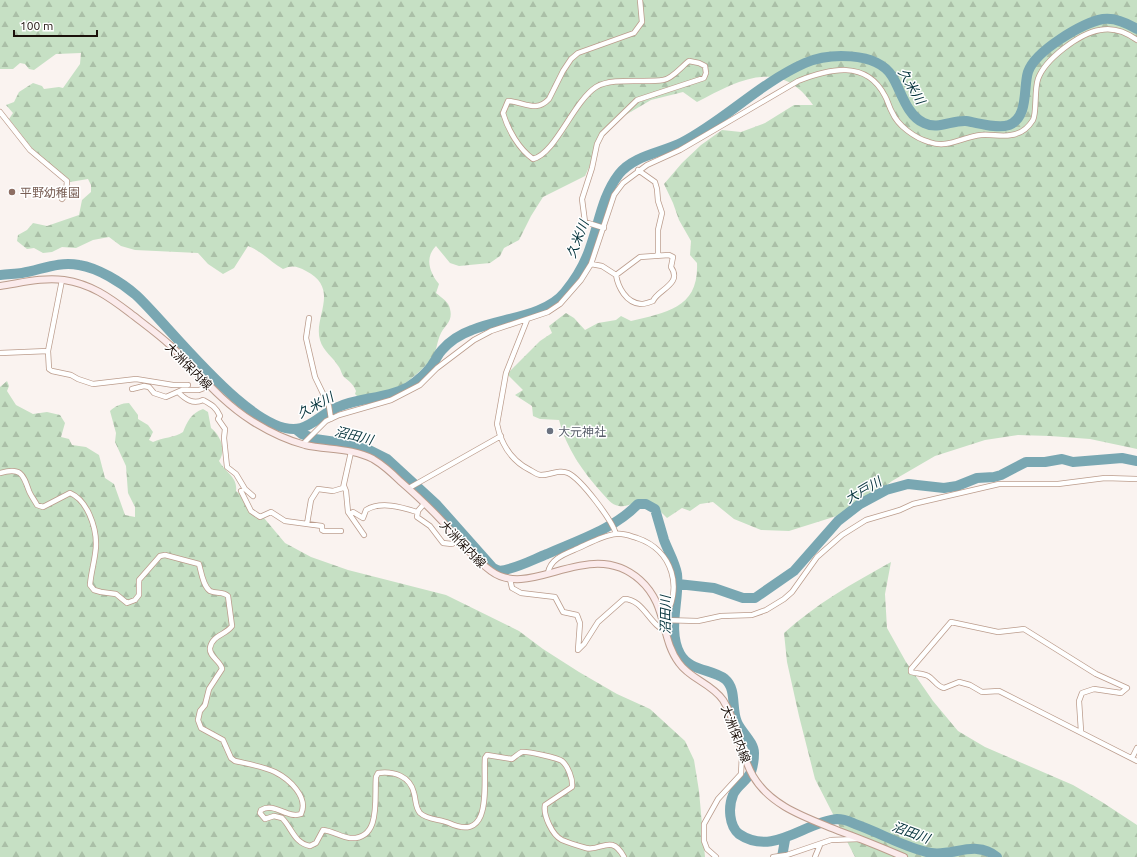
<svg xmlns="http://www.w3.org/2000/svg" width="1137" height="857" font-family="Ubuntu,'Noto Sans JP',sans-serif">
	<defs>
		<pattern id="forest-firs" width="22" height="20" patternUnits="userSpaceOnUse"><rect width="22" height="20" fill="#c6e0c4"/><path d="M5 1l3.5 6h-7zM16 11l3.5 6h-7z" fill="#aabfa7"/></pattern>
	</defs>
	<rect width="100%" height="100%" fill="#faf3f0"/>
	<path fill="url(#forest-firs)" d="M0,0H1137V449L1090,439L1050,436L1018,435L985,440L935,456L892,481L865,502L843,514L789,531L761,530L734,519L713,502L700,504L690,511L682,508L667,518C658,509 648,497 634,503C629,505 624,507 619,506C611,505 607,498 602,493C583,472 566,448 559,420L540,419L533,416L532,406L515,395L523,390L507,374L540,341L552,333L549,326L566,313L574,318L585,330L598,323L616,320L621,316L631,321C667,312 699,308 697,263L690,255L691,241L679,220L673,203L664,184L682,163L701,145L722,130L741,132L765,123L794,105H813C780,56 737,81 697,102L683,92L651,100L622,117L603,137L585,176L543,197L531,216L519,240L504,248L500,256L490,263L459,266L450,263L436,246C424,258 430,273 439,284L436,293C442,298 449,302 450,309C453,321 446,324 441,333C437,341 437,349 433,357C428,365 404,386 394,390C383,396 371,393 359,398L355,394L356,391C353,384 350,382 344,377C342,375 341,370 339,367C333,357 323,351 320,340C313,317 341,289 306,271C297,266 292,265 283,269C270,262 262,251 248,246L234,268L223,274L208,264L198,253L135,250L121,246L109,237L93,240L76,248L62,247L52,252L43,253L34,248L27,249L17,241L18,235L27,230L33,223L47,226L79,215L82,200L91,192V185L88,179L70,182L35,152L9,119L13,113L6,105L14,102L19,92L33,83L42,86L44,89L59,87L63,88L80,64L81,53L56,54L34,70L29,69L25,64L20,63L13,69H0Z
		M7,381L9,386L7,391L16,405L33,414L47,412L60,415L65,423L61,437L69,439L72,445L86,447L99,455L105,478L114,484L125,515L135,517V507L128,493L126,466L115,442L116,433L110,411C115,406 122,403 129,403L138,415V419L148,425L153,432L149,440L153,442C163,437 174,438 183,432C187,422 191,413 203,409L208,412L211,428C220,435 227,450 219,461C225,472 238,477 236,491C248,500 247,517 264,518L285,543L311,557L348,570L446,595L519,631L543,649L579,672L617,694L650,709L685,741L694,760L699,791L705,857H0V387Z
		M891,562L885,594L887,628L906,662L933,701L958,731L985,747L1073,785L1102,802L1137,825V857H855L815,779L799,716L787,662L784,633C816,604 853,583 891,562Z"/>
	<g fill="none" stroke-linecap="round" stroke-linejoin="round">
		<path stroke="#79a7b2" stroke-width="10" d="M0,275C7,274 15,274 22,273C41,270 58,261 79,265C98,268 121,282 136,295C168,324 255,441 301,428C315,424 324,412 338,407C360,397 387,399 408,387C417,382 429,371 434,362C437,358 438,354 442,350C449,342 461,334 472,330C500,318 545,317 565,292C575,280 585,263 590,248C599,224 602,196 619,174C634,155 662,153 683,142C725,120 760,83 805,63C828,53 876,51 892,76C901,90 906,115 924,123C938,130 952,120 966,121C979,123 997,129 1009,125C1029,117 1023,88 1028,72C1035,51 1082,23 1103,19C1115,17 1127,23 1137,29
			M297,430L302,434L315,439L343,443L369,450L387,459L437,505L493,568L499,571C516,569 532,560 547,554C579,540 614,529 638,504H646L655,509C658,519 661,530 664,540C668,551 675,562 677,574C680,599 667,630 680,654C689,671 712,669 725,679C737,689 731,709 737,722C741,732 754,742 754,753C754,760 753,766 751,772C747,781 736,786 733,795C728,807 729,826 739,834C773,857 804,822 837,819C845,819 848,821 855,824C881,833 905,848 931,853C952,857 976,839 997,857
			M678,584L714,588L743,598H755L794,571L838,521L860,504L886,490L908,484L944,488L957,486L977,478L994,477L1001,475L1026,462H1045L1062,459L1073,462L1122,458L1137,461
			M782,857L785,840"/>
		<g stroke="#bb9c8c" stroke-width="6">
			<path id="street" d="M0,112L30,150L67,181L66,193L62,199
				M638,170L655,182L657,189L658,201L662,213L658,230V255
				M604,228L585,222L582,199L592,168L597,144L602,134L637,100L704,78L706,73L705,66L699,63L689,61C682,66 672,79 663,80C644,83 612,77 596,87C573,102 556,153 533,159C519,149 508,130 503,113L508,101C525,102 536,113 549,99L563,71L571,59L578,53L634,33L642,22L640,0
				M591,264L602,266L616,275L640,257L669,255L673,257L671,267C683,284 657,290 653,301C650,302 645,304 641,304C626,303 618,287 616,275
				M62,280L48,351L49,369L52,371L71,375L78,379L93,384L136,379L173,385H188
				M309,318L306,338L315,377L329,406L331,419
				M527,320L506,373L497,424C501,444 512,461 530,470C534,472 537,475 541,475C551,475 559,469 568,473C581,479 612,520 616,534
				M0,353L48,351
				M132,389L144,386L149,387L154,393L166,397L182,390H199L209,386
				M178,392C185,399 193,405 203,400C212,405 216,407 220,416L218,419L225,429L224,438L227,467L236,474L245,489L253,496
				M303,444L326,421L339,415L391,400L420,385L437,368L474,340L491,331L548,312L560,304L581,280L591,264L614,195L623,183L647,165L680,150L798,81C829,69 866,59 885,96C888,101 889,107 892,112C898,126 915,138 929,142C948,149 962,137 981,135C991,134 1002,137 1011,135C1020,134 1028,128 1033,120C1037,112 1034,91 1038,79C1045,59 1080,33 1100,30C1114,27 1126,32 1137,40
				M0,473C21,467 23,474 29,491C31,496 35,501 37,505L43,507L70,493C87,500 96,526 96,544C96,557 91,571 90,585L94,590L101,592L116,594L127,603L135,600L139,595V580L160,556L165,555L199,564C201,571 203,586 210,591C217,594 223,591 228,596L232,626C226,635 212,635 210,648C209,657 221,661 222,669L209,689L205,705L200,711L198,720L201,728L223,740L231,758L235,761C248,764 262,766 275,772C289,779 309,797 301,814C287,819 275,802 261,810L260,813L265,819L274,816L282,818C292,828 294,843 310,846L316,843L323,830C333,831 341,837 350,838C382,840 374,797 376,777L378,773C394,771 410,776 414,793C416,800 415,807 420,813C427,820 440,819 449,823C494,844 483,782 485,758L487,755L512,759C515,757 519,753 522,752C527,751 558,758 562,761C568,766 573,779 572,787L545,805C543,815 552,835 562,840C569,843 579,846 586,848C601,852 611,833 624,857
				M344,486L346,491L348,512L364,535
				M409,488L501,436
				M241,491L251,511L260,517L271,512L285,521L322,526V530L324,531H341
				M418,511L417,517L430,526L443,543L452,544L457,541
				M350,514L353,512L363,518L366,510C381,501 401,507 417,512L424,504
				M307,524L311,500L318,489L333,491L343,488L351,452
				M548,573C550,560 562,555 574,550C586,545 603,535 616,534C624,533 630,536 637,538C673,550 684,589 663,620
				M510,579L512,588L521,593L555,597L563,612L577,615L580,623L578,650L584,644L598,622L624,599C644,599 650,627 667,631
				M663,620L698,621L721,616L752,615L766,610L784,599L792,592L817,557L842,535L866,520L900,510L913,504L999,484H1058L1105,478L1137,479
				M1081,731L1079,701L1082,693L1094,689L1121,693L1127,688L1096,674L1024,629L998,632L951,622L911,669V672C917,674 923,673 928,676C934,679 936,686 944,688L959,682L970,685L982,692L999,691L1137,761
				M1132,758L1137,748
				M716,857L707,849L704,841V824L718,799L741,774L742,754
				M773,857L787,855L831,840L859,839
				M815,857L820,845"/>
		</g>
		<g stroke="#bb9c8c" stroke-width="8">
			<path id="secondary" d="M0,286C21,283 43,277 64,280C91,284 109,297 130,313C144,324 158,334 171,346C198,372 220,401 252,421C268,431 286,440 305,445C327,450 352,448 373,459C383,465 392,473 400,481C415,494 429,507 442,521C458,539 472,557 491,571C531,601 590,535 640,580C668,605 660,638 679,663C690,679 711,683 723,700C738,723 739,752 753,776C771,807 808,818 839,831C861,839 883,848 904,857"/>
		</g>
		<use href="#street" stroke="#fff" stroke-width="4.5"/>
		<use href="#secondary" stroke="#fbebec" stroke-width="6"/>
	</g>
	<circle fill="#8d6e63" stroke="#fff" stroke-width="1.5" cx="12" cy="192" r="4"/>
	<circle fill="#6b7280" stroke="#fff" stroke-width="1.5" cx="550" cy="431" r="4"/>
	<g text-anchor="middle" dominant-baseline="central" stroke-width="3" stroke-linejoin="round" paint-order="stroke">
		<g font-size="12" fill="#785e54" stroke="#fff" text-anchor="start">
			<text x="20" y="192">平野幼稚園</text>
		</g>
		<g font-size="12" fill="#1b100a" stroke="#fff">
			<text transform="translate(189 366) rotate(45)">大洲保内線</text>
			<text transform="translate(463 544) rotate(46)">大洲保内線</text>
			<text transform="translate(736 734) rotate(69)">大洲保内線</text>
		</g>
		<g font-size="12" fill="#5b616d" stroke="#fff" text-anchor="start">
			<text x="558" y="431">大元神社</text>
		</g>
		<g font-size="13" font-style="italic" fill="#06343d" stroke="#fff">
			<text transform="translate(912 86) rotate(59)">久米川</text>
			<text transform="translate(577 239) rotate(-69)">久米川</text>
			<text transform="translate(315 405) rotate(-28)">久米川</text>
			<text transform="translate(354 435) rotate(14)">沼田川</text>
			<text transform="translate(863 490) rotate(-30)">大戸川</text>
			<text transform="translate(665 615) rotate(-90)">沼田川</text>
			<text transform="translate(911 832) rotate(20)">沼田川</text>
		</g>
	</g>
	<path d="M14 30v6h83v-6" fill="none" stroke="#1b100a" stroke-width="2"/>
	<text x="20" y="30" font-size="12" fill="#1b100a" stroke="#ffffff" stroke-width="3" paint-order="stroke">100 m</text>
</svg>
